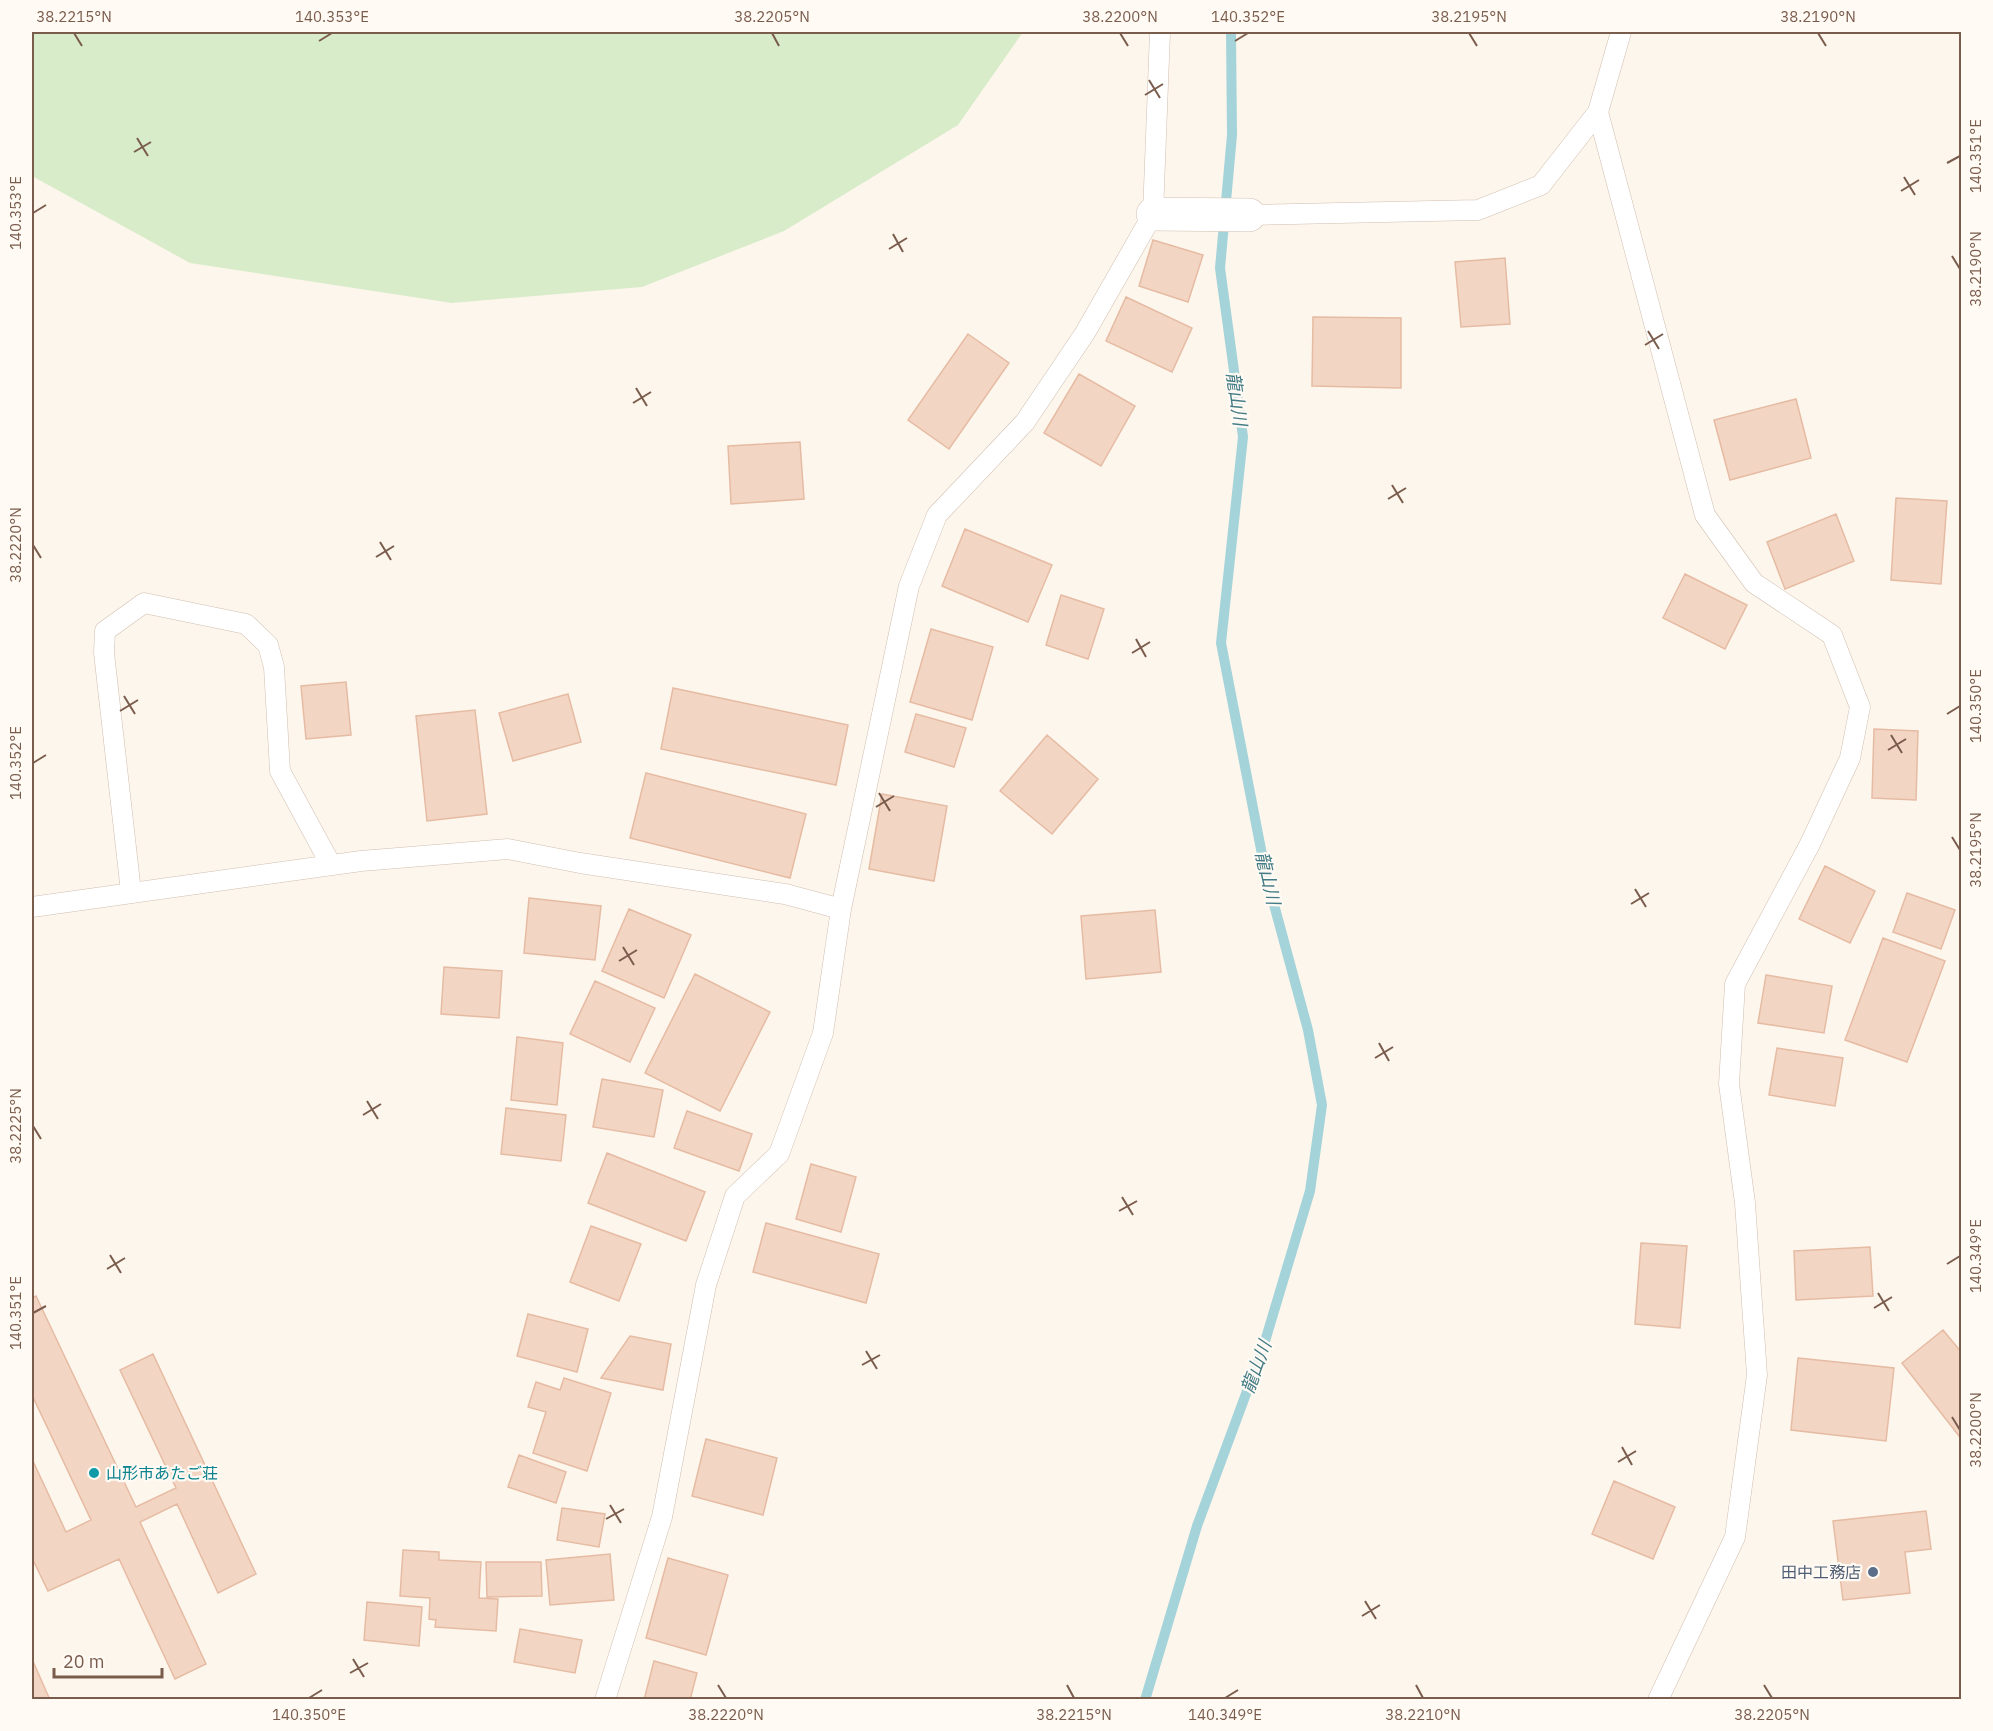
<svg xmlns="http://www.w3.org/2000/svg" width="1993" height="1731" font-family="'IBM Plex Sans','Noto Sans JP',sans-serif">
	<rect width="100%" height="100%" fill="#fdf6ec"/>
	<path fill="#d8ecc9" d="M32,32H1023L958,125L784,231L642,287L452,303L190,263L32,176Z"/>
	<g fill="none" stroke-linecap="round" stroke-linejoin="round">
		<path stroke="#a5d3da" stroke-width="10" d="M1145,1700L1197,1526L1263,1348L1310,1191L1322,1105L1308,1030L1266,875L1221,643L1243,437L1220,268L1232,135L1231,32"/>
	</g>
	<path fill="#f3d5c3" stroke="#e6bba3" stroke-width="1.5" d="M1153,240L1203,255L1188,302L1139,286Z
		M1505,258L1510,324L1461,327L1455,262Z
		M1126,297L1192,328L1172,372L1106,341Z
		M1313,317L1401,318V388L1312,386Z
		M968,334L1009,363L949,449L908,420Z
		M1079,374L1135,406L1101,466L1044,433Z
		M1796,399L1811,458L1730,480L1714,420Z
		M800,442L804,499L731,504L728,446Z
		M1896,498L1947,501L1941,584L1891,580Z
		M1836,514L1854,561L1785,589L1767,542Z
		M965,529L1052,565L1028,622L942,586Z
		M1685,574L1747,605L1725,649L1663,618Z
		M1061,595L1104,609L1088,659L1046,645Z
		M931,629L993,647L972,720L910,702Z
		M346,682L351,735L306,739L301,686Z
		M673,688L848,725L836,785L661,749Z
		M568,694L581,742L513,761L499,713Z
		M475,710L487,814L427,821L416,716Z
		M916,714L966,728L954,767L905,752Z
		M1874,729L1918,731L1916,800L1872,798Z
		M1047,735L1098,779L1052,834L1000,791Z
		M646,773L806,814L790,878L630,838Z
		M882,794L947,806L934,881L869,869Z
		M1825,866L1875,891L1850,943L1799,919Z
		M1907,893L1955,910L1941,949L1893,932Z
		M529,898L601,906L595,960L524,953Z
		M629,909L691,935L664,998L602,971Z
		M1155,910L1161,972L1086,979L1081,916Z
		M1883,938L1945,961L1907,1062L1845,1040Z
		M444,967L502,971L499,1018L441,1014Z
		M695,974L770,1012L720,1111L645,1073Z
		M1766,975L1832,986L1824,1033L1758,1023Z
		M595,981L655,1008L630,1062L570,1034Z
		M517,1037L563,1043L557,1105L511,1100Z
		M1777,1048L1843,1058L1835,1106L1769,1095Z
		M602,1079L663,1090L654,1137L593,1127Z
		M506,1108L566,1115L561,1161L501,1154Z
		M687,1111L752,1134L739,1171L674,1148Z
		M607,1153L705,1192L686,1241L588,1203Z
		M811,1164L856,1177L841,1232L796,1219Z
		M766,1223L879,1254L866,1303L753,1272Z
		M591,1226L641,1244L619,1301L570,1282Z
		M1641,1243L1687,1246L1680,1328L1635,1324Z
		M1870,1247L1873,1296L1796,1300L1794,1251Z
		M36,1296L136,1507L176,1488L120,1370L153,1354L256,1574L218,1593L177,1504L140,1522L206,1664L175,1679L119,1559L48,1591L34,1562L32,1563V1459L66,1532L91,1520L32,1395V1298Z
		M528,1314L588,1329L577,1372L517,1356Z
		M1943,1330L1962,1353V1434L1959,1436L1902,1363Z
		M630,1336L671,1344L663,1390L601,1378Z
		M1798,1358L1894,1368L1886,1441L1791,1430Z
		M564,1378L611,1393L587,1471L533,1453L546,1412L528,1407L536,1382L560,1390Z
		M706,1439L777,1458L763,1515L692,1496Z
		M519,1455L566,1472L556,1503L508,1487Z
		M1614,1481L1675,1507L1653,1559L1592,1534Z
		M562,1508L605,1514L599,1547L557,1540Z
		M1926,1511L1931,1549L1905,1552L1910,1593L1843,1600L1833,1521Z
		M403,1550L439,1552V1560L481,1562L479,1598L498,1599L496,1631L435,1627L436,1620L429,1619L430,1598L400,1596Z
		M610,1554L614,1600L550,1605L546,1560Z
		M668,1558L728,1575L706,1655L646,1638Z
		M486,1562H541L542,1596L487,1597Z
		M367,1602L422,1607L419,1646L364,1640Z
		M520,1629L582,1640L575,1673L514,1662Z
		M32,1659L50,1700H32Z
		M654,1661L697,1673L690,1700H644Z"/>
	<g fill="none" stroke-linecap="round" stroke-linejoin="round">
		<g stroke="#d1beb0" stroke-width="21">
			<path id="service" d="M1598,112L1705,515L1754,583L1832,635L1860,707L1850,758L1810,844L1735,984L1729,1084L1745,1203L1757,1375L1735,1537L1658,1700
				M1249,215L1478,210L1541,185L1598,112L1621,32
				M131,892L104,653L105,631L144,603L246,624L268,645L274,667L280,771L331,865
				M32,907L361,861L508,849L580,863L785,894L841,909
				M605,1700L662,1517L706,1285L735,1196L779,1154L823,1033L841,909L909,586L937,515L1025,422L1085,333L1153,214L1160,32"/>
		</g>
		<g stroke="#d1beb0" stroke-width="34">
			<path id="minor" d="M1153,214L1249,215"/>
		</g>
		<use href="#service" stroke="#fff" stroke-width="20"/>
		<use href="#minor" stroke="#fff" stroke-width="33"/>
	</g>
	<path fill="none" stroke="#7a5c4d" stroke-width="2" d="M74,33L82,46M772,33L779,46M1120,33L1128,46M1469,33L1477,46M1818,33L1826,46M319,41L332,33M1235,41L1248,33M1149,80L1160,98M1145,95L1163,84M137,138L148,156M134,152L151,142M1947,163L1960,156M1904,177L1915,195M1901,191L1919,180M33,213L46,205M893,234L903,252M889,249L907,238M1952,256L1960,269M1648,331L1659,349M1645,345L1663,334M636,388L647,406M633,403L651,392M1392,485L1403,503M1388,499L1406,488M380,542L391,560M33,545L41,558M376,557L394,546M1136,639L1146,657M1132,653L1150,642M124,696L135,714M120,711L138,700M1947,714L1960,706M1891,735L1902,753M1888,750L1906,739M33,763L46,755M879,793L890,811M876,807L894,796M1952,837L1960,850M1635,889L1646,907M1631,904L1649,893M623,947L634,965M619,961L637,950M1379,1043L1389,1061M1375,1058L1393,1047M367,1101L378,1119M363,1115L381,1104M33,1126L41,1139M1122,1197L1133,1215M1119,1211L1137,1201M110,1255L121,1273M1947,1264L1960,1256M107,1269L125,1258M1878,1293L1889,1311M1874,1308L1892,1297M33,1313L46,1306M866,1351L877,1369M862,1365L880,1355M1952,1417L1960,1430M1622,1447L1632,1465M1618,1462L1636,1451M610,1505L621,1523M606,1519L624,1509M1365,1601L1376,1619M1362,1616L1380,1605M353,1659L364,1677M350,1673L368,1663M718,1685L726,1698M1067,1685L1074,1698M1416,1685L1423,1698M1764,1685L1772,1698M309,1698L322,1690M1225,1698L1238,1690"/>
	<circle fill="#0f9aa8" stroke="#fffaf3" stroke-width="2" cx="94" cy="1473" r="6"/>
	<circle fill="#5c6f8a" stroke="#fffaf3" stroke-width="2" cx="1873" cy="1572" r="6"/>
	<g text-anchor="middle" dominant-baseline="central" stroke-width="4.5" stroke-linejoin="round" paint-order="stroke">
		<g font-size="16" fill="#0d838f" stroke="#fffaf3" text-anchor="start">
			<text x="106" y="1473">山形市あたご荘</text>
		</g>
		<g font-size="16" fill="#4e5e75" stroke="#fffaf3" text-anchor="end">
			<text x="1861" y="1572">田中工務店</text>
		</g>
		<g font-size="18" font-style="italic" fill="#437c86" stroke="#fffaf3">
			<text transform="translate(1237 399) rotate(82)">龍山川</text>
			<text transform="translate(1268 878) rotate(77)">龍山川</text>
			<text transform="translate(1256 1367) rotate(-70)">龍山川</text>
		</g>
	</g>
	<rect width="1993" height="1731" fill="none" stroke="#fffaf3" stroke-width="66"/>
	<path d="M54 1668v9h108v-9" fill="none" stroke="#7a5c4d" stroke-width="3"/>
	<text x="63" y="1668" font-size="18" fill="#7a5c4d" stroke="#fffaf3" stroke-width="4.5" paint-order="stroke">20 m</text>
	<rect x="33" y="33" width="1927" height="1665" fill="none" stroke="#7a5c4d" stroke-width="2"/>
	<g font-size="15" text-anchor="middle" fill="#7a5c4d">
		<text x="74" y="22">38.2215°N</text>
		<text x="332" y="22">140.353°E</text>
		<text x="772" y="22">38.2205°N</text>
		<text x="1120" y="22">38.2200°N</text>
		<text x="1248" y="22">140.352°E</text>
		<text x="1469" y="22">38.2195°N</text>
		<text x="1818" y="22">38.2190°N</text>
		<text transform="translate(1976 156) rotate(-90)" y="5">140.351°E</text>
		<text transform="translate(16 213) rotate(-90)" y="5">140.353°E</text>
		<text transform="translate(1976 269) rotate(-90)" y="5">38.2190°N</text>
		<text transform="translate(16 545) rotate(-90)" y="5">38.2220°N</text>
		<text transform="translate(1976 706) rotate(-90)" y="5">140.350°E</text>
		<text transform="translate(16 763) rotate(-90)" y="5">140.352°E</text>
		<text transform="translate(1976 850) rotate(-90)" y="5">38.2195°N</text>
		<text transform="translate(16 1126) rotate(-90)" y="5">38.2225°N</text>
		<text transform="translate(1976 1256) rotate(-90)" y="5">140.349°E</text>
		<text transform="translate(16 1313) rotate(-90)" y="5">140.351°E</text>
		<text transform="translate(1976 1430) rotate(-90)" y="5">38.2200°N</text>
		<text x="309" y="1720">140.350°E</text>
		<text x="726" y="1720">38.2220°N</text>
		<text x="1074" y="1720">38.2215°N</text>
		<text x="1225" y="1720">140.349°E</text>
		<text x="1423" y="1720">38.2210°N</text>
		<text x="1772" y="1720">38.2205°N</text>
	</g>
</svg>
